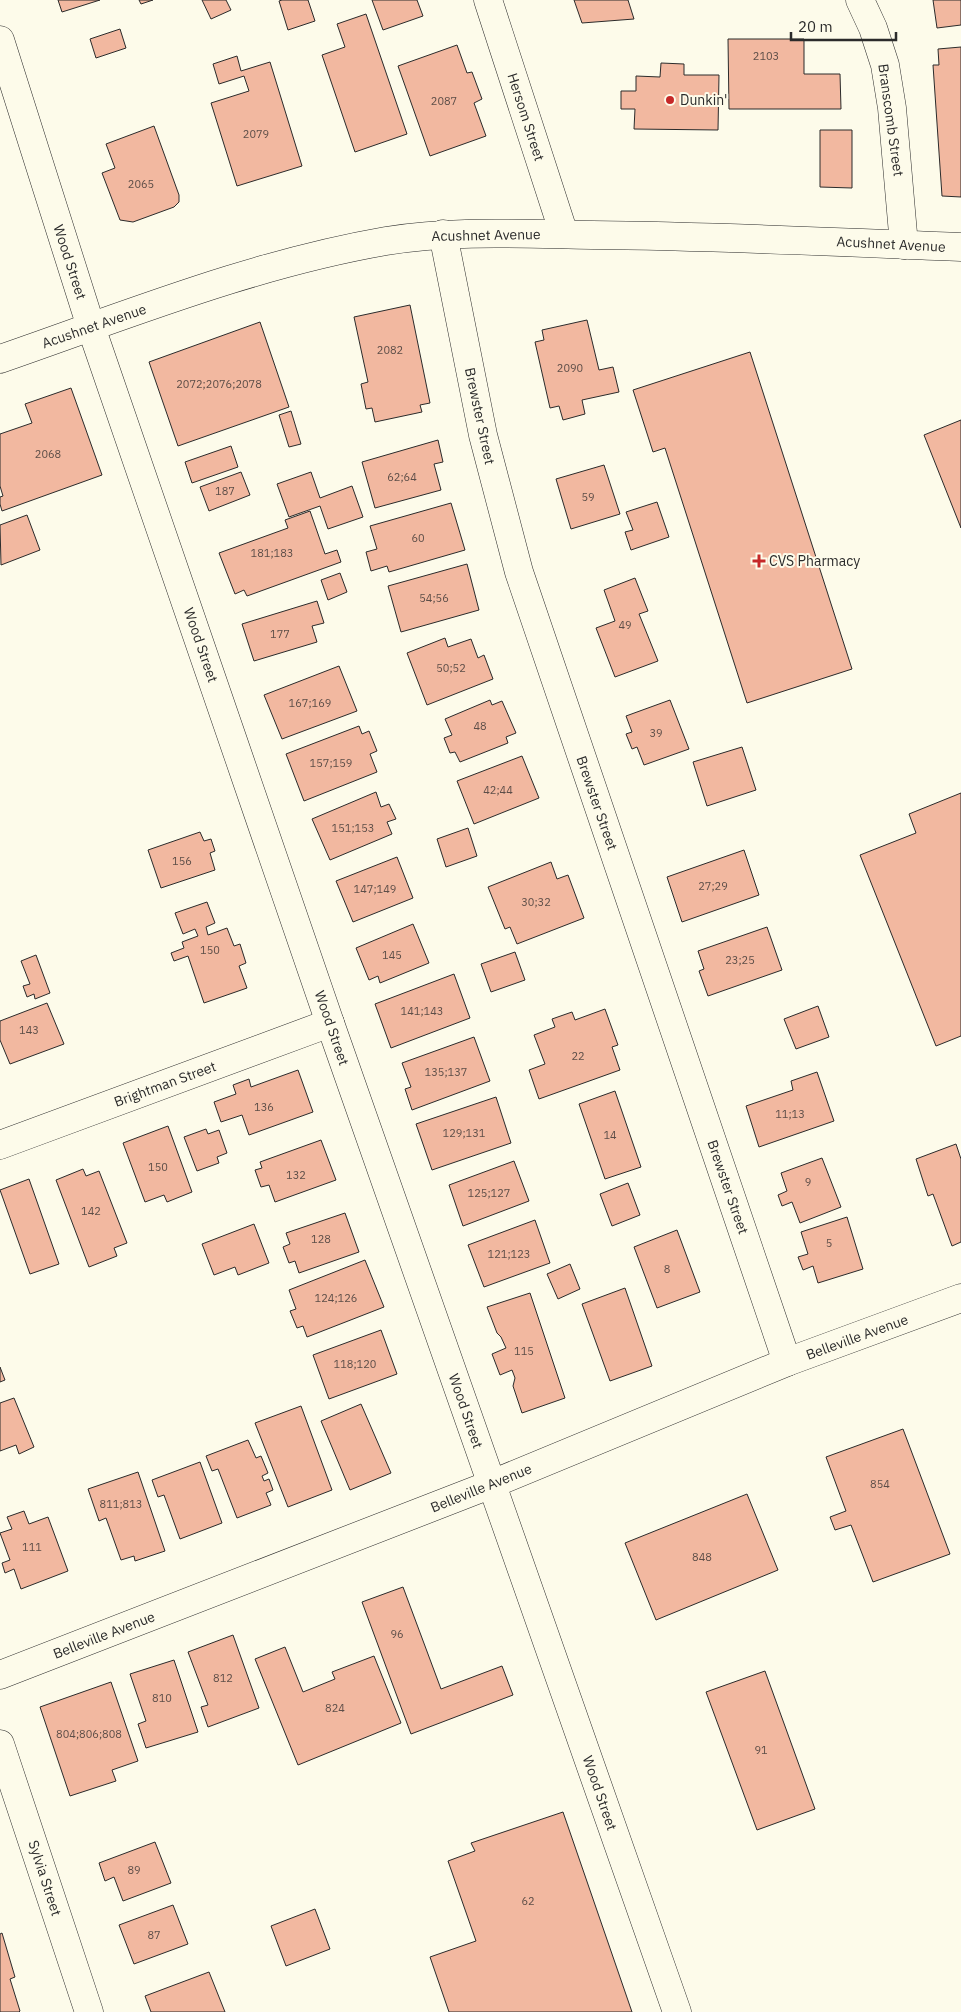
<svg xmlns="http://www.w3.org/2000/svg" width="961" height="2012" font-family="'IBM Plex Sans',sans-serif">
	<rect width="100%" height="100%" fill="#fdfbea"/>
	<path fill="#f2b8a0" stroke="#2b2b2b" d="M58,0H100L62,12Z
		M139,0H153L141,4Z
		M202,0H226L231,10L211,19Z
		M282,0H308L315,21L288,30L279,1Z
		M372,0H417L423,16L383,30Z
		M574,0H628L634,19L582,23Z
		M933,0H961V25L937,28Z
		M366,14L407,134L355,152L322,55L345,47L337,24Z
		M120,29L126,48L96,58L90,39Z
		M728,39H804V74H840L841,109H729Z
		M457,45L467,73L472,72L482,99L474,103L486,136L430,156L398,66Z
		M961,47V197L942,196L933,65H939L938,49Z
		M237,56L241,71L270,62L302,166L237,186L211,103L249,91L244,76L219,84L213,64Z
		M661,63L684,64V75H719L718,130L634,129L635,109H621V91H636V76L660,77Z
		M154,126L179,195V202L174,207L133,222L120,220L102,173L115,168L106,144Z
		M820,130H852V188L820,187Z
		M410,305L430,403L420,405L422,412L375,422L372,408L366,409L361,384L368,382L354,317Z
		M587,320L599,370L613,367L619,392L582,400L585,414L563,420L559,406L550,408L535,342L544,340L542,330Z
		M260,322L289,407L178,446L149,362Z
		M750,352L852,669L747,703L665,448L653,452L633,390Z
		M71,388L102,475L2,511L0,504V497L3,496L0,486V434L32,423L25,404Z
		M291,411L301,444L289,447L279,415Z
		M961,420V528L924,435Z
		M438,440L443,462L434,464L441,490L375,508L362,462Z
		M231,446L238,467L192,483L185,462Z
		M604,465L620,514L571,529L556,479Z
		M241,472L250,495L209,511L200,487Z
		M311,472L320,498L352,486L363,517L328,529L320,506L289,517L277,484Z
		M657,502L669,537L631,550L625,532L633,530L626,512Z
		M451,503L465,550L389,572L387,566L371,571L366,552L377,549L370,526Z
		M310,511L325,554L337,550L341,562L247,596L244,590L235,594L219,553L288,528L285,520Z
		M27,515L40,550L1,565L0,525Z
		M467,564L479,610L401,632L388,586Z
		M340,573L347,592L328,600L321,580Z
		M635,578L648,611L639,614L658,661L615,677L596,628L615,621L604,590Z
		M317,601L324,623L312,626L317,642L254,661L242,624Z
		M445,638L448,647L471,639L478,658L484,655L493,679L427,705L407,653Z
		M339,666L357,711L282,739L264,695Z
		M490,700L492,705L502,701L516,733L506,737L508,743L460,762L455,752L450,753L444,738L452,735L445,719Z
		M670,700L689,749L644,765L637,747L632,749L626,734L632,732L626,716Z
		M359,726L362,734L369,731L377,751L370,754L377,772L304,801L286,754Z
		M742,747L756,790L707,806L693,762Z
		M522,756L539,798L474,824L457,781Z
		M376,792L381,807L389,804L396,819L387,822L392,834L330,860L312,819Z
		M961,793V1036L936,1046L860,855L916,833L909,814Z
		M468,828L477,856L446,867L437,839Z
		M200,832L204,841L211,839L215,851L210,853L215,870L161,888L148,850Z
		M744,850L759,895L682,922L667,877Z
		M397,857L413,898L353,922L336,881Z
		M551,862L557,879L568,875L584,918L517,944L510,927L505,929L488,887Z
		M207,902L215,923L206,927L208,935L227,928L234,946L240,944L246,963L239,966L247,988L204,1003L188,956L174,961L171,953L184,948L182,942L198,936L195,929L183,934L175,913Z
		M413,924L429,963L380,983L378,976L369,980L356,948Z
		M767,927L782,970L708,996L699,971L704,969L698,951Z
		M515,952L525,980L491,992L481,964Z
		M36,955L50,993L35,999L34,994L27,997L23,986L30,984L21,961Z
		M454,974L470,1018L391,1048L375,1004Z
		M47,1003L64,1044L10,1064L0,1040V1021Z
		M818,1006L829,1037L796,1049L784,1019Z
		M605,1009L618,1045L612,1047L620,1070L539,1099L529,1070L545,1064L534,1035L555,1027L552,1019L572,1012L575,1020Z
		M474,1037L490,1081L412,1110L405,1089L411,1087L402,1063Z
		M298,1070L313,1112L249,1135L242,1115L221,1122L214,1102L236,1094L233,1085L249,1079L251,1087Z
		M817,1072L834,1121L759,1147L746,1106L793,1090L791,1081Z
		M615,1091L641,1167L605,1179L579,1104Z
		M496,1097L511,1143L432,1170L416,1124Z
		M168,1126L192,1192L167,1202L164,1195L145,1202L123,1143Z
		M206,1129L208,1134L219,1130L227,1153L217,1157L219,1163L197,1171L184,1137Z
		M321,1140L336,1180L275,1202L269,1185L261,1187L255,1170L262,1168L260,1162Z
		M956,1144L961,1159V1242L952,1246L933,1194L928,1196L916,1159Z
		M822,1158L841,1207L800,1223L792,1202L782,1206L778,1195L787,1191L781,1173Z
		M514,1161L529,1201L463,1226L449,1185Z
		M83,1169L86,1176L99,1171L127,1243L114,1248L117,1256L89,1267L56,1180Z
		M29,1179L59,1264L30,1274L0,1190Z
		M628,1183L640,1215L612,1226L600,1194Z
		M345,1213L359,1252L299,1273L295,1261L289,1263L283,1247L290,1244L286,1233Z
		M847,1217L863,1269L818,1283L813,1266L803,1270L798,1257L808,1254L801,1232Z
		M535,1220L550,1263L484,1287L468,1245Z
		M254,1224L269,1263L238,1275L235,1267L214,1275L202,1244Z
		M677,1230L700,1292L657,1308L634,1247Z
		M365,1260L384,1307L307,1337L303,1326L297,1328L290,1311L296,1309L289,1290Z
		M570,1264L580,1289L558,1299L547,1274Z
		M625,1288L652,1366L610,1381L582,1304Z
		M530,1293L565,1398L522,1413L513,1386L515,1378L512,1370L500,1375L492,1354L506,1348L501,1337L497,1333L487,1307Z
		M381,1330L397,1374L329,1399L313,1355Z
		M0,1367L5,1380L0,1382Z
		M14,1398L34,1447L19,1454L16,1445L0,1451V1403Z
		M361,1404L391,1473L350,1490L321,1421Z
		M301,1406L332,1490L288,1507L255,1423Z
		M903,1429L950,1554L873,1582L851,1525L835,1530L830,1517L846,1511L826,1457Z
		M248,1440L256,1458L261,1456L268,1473L262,1476L264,1481L269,1479L273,1490L266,1493L271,1505L237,1518L218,1469L212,1471L206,1456Z
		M200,1462L222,1523L180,1539L164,1495L158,1497L152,1480Z
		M138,1472L165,1551L135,1561L134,1556L121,1560L106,1518L99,1521L88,1489Z
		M747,1494L778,1570L656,1620L625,1543Z
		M24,1511L29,1524L48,1517L68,1571L21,1589L14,1569L5,1573L2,1563L10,1560L0,1533L12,1529L7,1517Z
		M403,1587L441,1689L502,1666L513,1695L411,1734L362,1602Z
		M233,1635L259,1708L208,1727L201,1707L208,1705L188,1652Z
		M285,1647L303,1692L335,1679L332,1672L374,1656L401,1723L298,1765L255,1659Z
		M174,1660L198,1732L146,1748L138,1724L146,1721L130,1674Z
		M765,1671L815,1809L757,1830L706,1692Z
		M111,1682L138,1761L112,1770L116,1781L70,1796L40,1707Z
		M563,1812L632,2012H449L430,1957L476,1941L448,1861L475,1851L471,1843Z
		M155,1842L171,1883L123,1901L114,1877L105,1881L99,1863Z
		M173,1905L188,1944L134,1964L119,1925Z
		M315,1909L330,1949L286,1966L271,1926Z
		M2,1933L15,1977L10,1979L20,2011L19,2012H0V1934Z
		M209,1972L225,2012H151L145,1996Z"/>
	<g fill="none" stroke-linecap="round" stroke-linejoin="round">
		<g stroke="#2b2b2b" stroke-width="29">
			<path id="street" d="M488,0L564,234
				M860,0L873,28L885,65L892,108L904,245
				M443,234L483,435L519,572L787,1362
				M0,1145L330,1023
				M0,1744L89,2012"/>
		</g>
		<g stroke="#2b2b2b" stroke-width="29">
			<path id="secondary" d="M0,40L91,327L330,1023L677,2012
				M0,359C127,315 253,264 386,241C454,230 523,234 592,235C715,236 838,242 961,247
				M0,1675L492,1484L787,1362L961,1298"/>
		</g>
		<use href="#street" stroke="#fdfbea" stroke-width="28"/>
		<use href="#secondary" stroke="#fdfbea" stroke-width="28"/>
	</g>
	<g fill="#c62828" stroke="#fdfbea" stroke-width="2">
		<circle cx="670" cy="100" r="5"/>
		<path d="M756.5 553.5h5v5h5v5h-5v5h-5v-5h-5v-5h5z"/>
	</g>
	<g text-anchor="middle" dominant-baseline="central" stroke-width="4" stroke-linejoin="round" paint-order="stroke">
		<g font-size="11" fill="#5d4e48">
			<text x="766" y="56">2103</text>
			<text x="444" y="101">2087</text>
			<text x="256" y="134">2079</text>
			<text x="141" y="184">2065</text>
			<text x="390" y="350">2082</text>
			<text x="570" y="368">2090</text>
			<text x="219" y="384">2072;2076;2078</text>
			<text x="48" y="454">2068</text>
			<text x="402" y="477">62;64</text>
			<text x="225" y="491">187</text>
			<text x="588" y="497">59</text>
			<text x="418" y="538">60</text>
			<text x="272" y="553">181;183</text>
			<text x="434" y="598">54;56</text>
			<text x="625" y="625">49</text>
			<text x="280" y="634">177</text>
			<text x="451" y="668">50;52</text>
			<text x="310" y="703">167;169</text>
			<text x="480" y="726">48</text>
			<text x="656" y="733">39</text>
			<text x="331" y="763">157;159</text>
			<text x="498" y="790">42;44</text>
			<text x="353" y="828">151;153</text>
			<text x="182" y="861">156</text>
			<text x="713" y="886">27;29</text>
			<text x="375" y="889">147;149</text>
			<text x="536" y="902">30;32</text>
			<text x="210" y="950">150</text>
			<text x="392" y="955">145</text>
			<text x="740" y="960">23;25</text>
			<text x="422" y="1011">141;143</text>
			<text x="29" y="1030">143</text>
			<text x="578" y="1056">22</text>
			<text x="446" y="1072">135;137</text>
			<text x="264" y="1107">136</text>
			<text x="790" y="1114">11;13</text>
			<text x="464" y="1133">129;131</text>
			<text x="610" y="1135">14</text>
			<text x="158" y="1167">150</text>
			<text x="296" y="1175">132</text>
			<text x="808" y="1182">9</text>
			<text x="489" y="1193">125;127</text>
			<text x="91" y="1211">142</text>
			<text x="321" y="1239">128</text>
			<text x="829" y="1243">5</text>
			<text x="509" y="1254">121;123</text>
			<text x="667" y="1269">8</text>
			<text x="336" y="1298">124;126</text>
			<text x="524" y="1351">115</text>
			<text x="355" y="1364">118;120</text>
			<text x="880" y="1484">854</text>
			<text x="121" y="1504">811;813</text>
			<text x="32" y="1547">111</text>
			<text x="702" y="1557">848</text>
			<text x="397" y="1634">96</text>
			<text x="223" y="1678">812</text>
			<text x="162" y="1698">810</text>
			<text x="335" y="1708">824</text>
			<text x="89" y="1734">804;806;808</text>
			<text x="761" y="1750">91</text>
			<text x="134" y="1870">89</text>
			<text x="528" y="1901">62</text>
			<text x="154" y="1935">87</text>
		</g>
		<g font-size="14" fill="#2b2b2b" stroke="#fdfbea" text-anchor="start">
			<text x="680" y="100">Dunkin'</text>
			<text x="769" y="561">CVS Pharmacy</text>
		</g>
		<g font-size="14" fill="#2b2b2b" stroke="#fdfbea">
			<text transform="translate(526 117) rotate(72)">Hersom Street</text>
			<text transform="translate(891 120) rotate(82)">Branscomb Street</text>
			<text transform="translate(486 235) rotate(-1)">Acushnet Avenue</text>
			<text transform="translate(891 244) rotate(3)">Acushnet Avenue</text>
			<text transform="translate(70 262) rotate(72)">Wood Street</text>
			<text transform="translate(94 326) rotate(-19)">Acushnet Avenue</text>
			<text transform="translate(480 416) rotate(78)">Brewster Street</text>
			<text transform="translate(201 645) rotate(71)">Wood Street</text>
			<text transform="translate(597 803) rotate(71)">Brewster Street</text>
			<text transform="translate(332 1028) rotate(71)">Wood Street</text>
			<text transform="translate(165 1084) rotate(-20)">Brightman Street</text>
			<text transform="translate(728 1187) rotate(71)">Brewster Street</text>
			<text transform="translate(857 1337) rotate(-20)">Belleville Avenue</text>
			<text transform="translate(466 1411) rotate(71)">Wood Street</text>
			<text transform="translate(481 1488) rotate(-22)">Belleville Avenue</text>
			<text transform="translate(104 1635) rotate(-21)">Belleville Avenue</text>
			<text transform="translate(600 1793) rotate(71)">Wood Street</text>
			<text transform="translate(45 1878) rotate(72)">Sylvia Street</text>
		</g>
	</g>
	<path d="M791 32v8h105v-8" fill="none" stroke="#2b2b2b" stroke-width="2.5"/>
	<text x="798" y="32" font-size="15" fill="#2b2b2b" stroke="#fdfbea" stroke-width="4" paint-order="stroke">20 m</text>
</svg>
